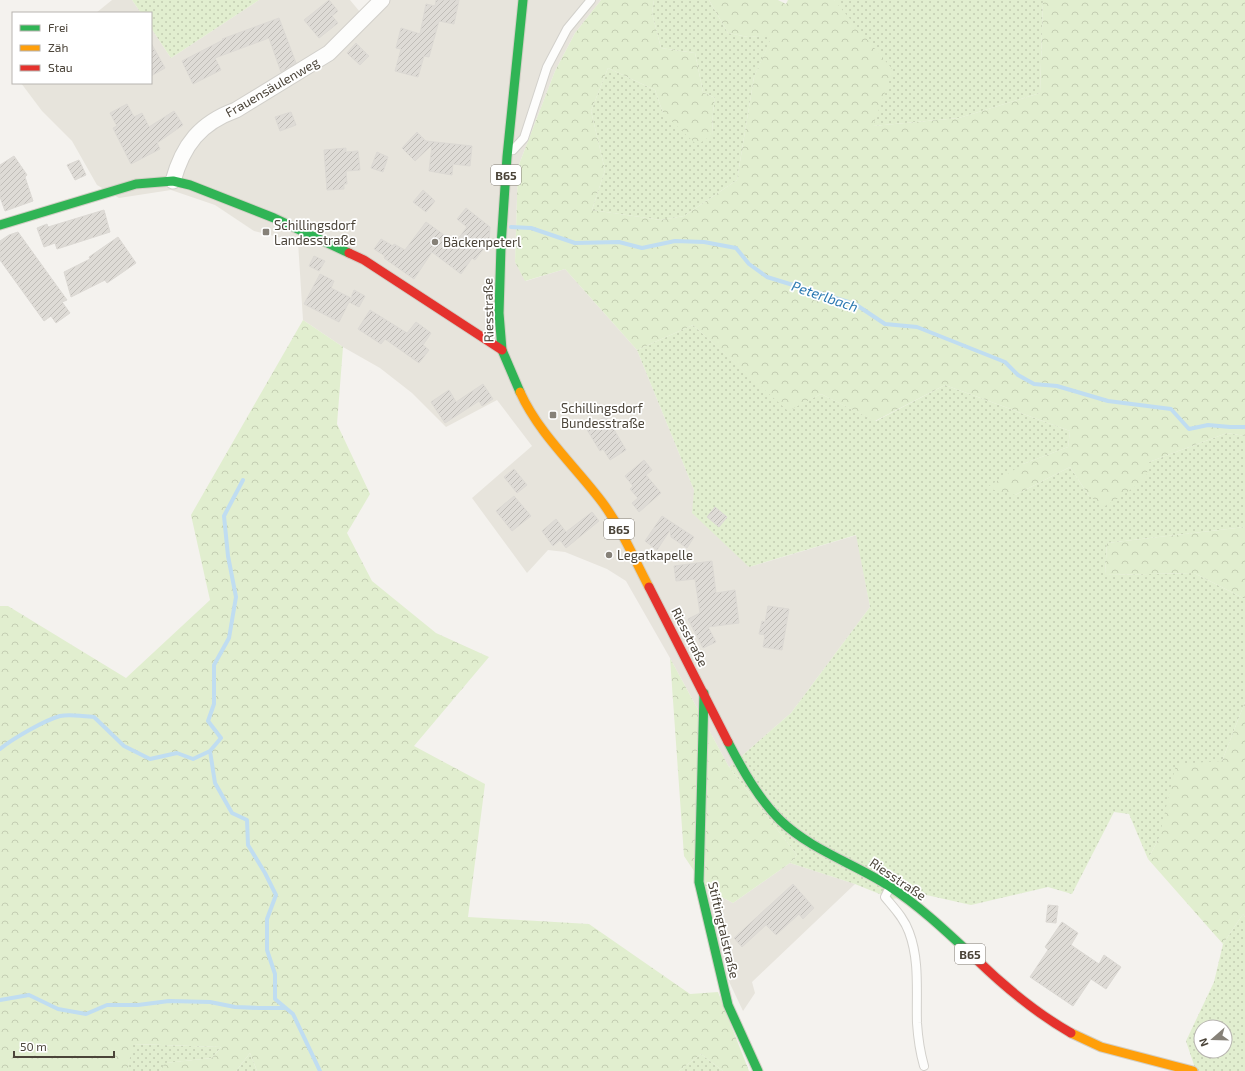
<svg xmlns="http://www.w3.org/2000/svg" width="1245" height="1071" font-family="'Exo 2',sans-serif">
	<defs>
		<pattern id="green-dots" width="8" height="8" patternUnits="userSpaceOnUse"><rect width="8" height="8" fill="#e1eecf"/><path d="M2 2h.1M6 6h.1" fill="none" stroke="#c3cdb2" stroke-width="1.8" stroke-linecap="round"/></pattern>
		<pattern id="forest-crowns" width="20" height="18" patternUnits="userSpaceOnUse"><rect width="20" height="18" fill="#e1eecf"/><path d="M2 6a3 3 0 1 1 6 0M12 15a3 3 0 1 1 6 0" fill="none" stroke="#c3cdb2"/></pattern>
		<pattern id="building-hatch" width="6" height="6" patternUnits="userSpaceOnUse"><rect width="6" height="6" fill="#dedbd6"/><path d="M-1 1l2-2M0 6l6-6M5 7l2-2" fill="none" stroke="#c0bdb8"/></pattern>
	</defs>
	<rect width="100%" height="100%" fill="#f4f2ee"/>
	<path fill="#e7e4dc" d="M112,0H132L141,13H96Z
		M259,0H350L360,12L375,0H601L575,33L555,71L518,167L515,262L526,281L565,269L637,350L694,490L749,567L857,535L870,607L791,713L729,767L670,658L626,581L607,569L565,552L548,550L527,573L472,498L532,446L497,400L446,427L412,393L380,368L343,347L303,320L298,242L254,231L215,205L171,190L119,198L97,185L72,141L42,111L21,83H151V28L171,58Z
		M790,863L855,884L752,982L755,993L743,1011L724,971L706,889L733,903Z"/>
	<path fill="url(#green-dots)" fill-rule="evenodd" d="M132,0H259L171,58L151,28V13H141Z
		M654,0H709L728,33L748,37L773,35L754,77L737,180L684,216L661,220L592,210L605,170L591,111L608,68L655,90L663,113L712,135L713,112L715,98L703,92L695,53L661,48L652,13Z
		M834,0H1043L1040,93L959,118L873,126Z
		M693,325L788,410L821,394L876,421L945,385L1070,431L1068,447L1023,464L1015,495L1070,467L1089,496L1149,462L1227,433L1245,436V527L1107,543L1105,575L1194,573L1245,599V702L1222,761L1159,838L1148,859L1129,814L1114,812L1072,894L1048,887L971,905L922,894L892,899L855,884L790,863L797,855L729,767L791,713L870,607L856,535L749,567L692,513L694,490L637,350Z
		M1243,914L1245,917V1071H1196L1186,1041L1214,982L1223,944ZM1201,1027H1225V1051H1201Z
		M132,1044L221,1047L212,1058L166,1063L160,1071H127Z
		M250,1053L257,1071H236Z
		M701,1054L723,1071H679Z"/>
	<path fill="url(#forest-crowns)" d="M601,0H654L652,13L661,48L695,53L703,92L715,98L713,112L712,135L697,145L663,113L655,90L608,68L591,111L605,170L592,210L661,220L684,216L737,180L754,77L772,36L748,37L728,33L709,0H778L786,4L788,0H834L893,70L873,126L959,118L1040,93L1043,0H1245V436L1227,433L1149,462L1146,479L1117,499L1105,506L1089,496L1070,467L1015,495L986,488L1023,464L1068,447L1070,431L945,385L875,421L821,394L788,411L693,325L637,350L565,269L525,281L515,262L518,167L555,71L575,33Z
		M303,320L343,347L337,424L370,494L347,533L372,581L436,633L489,657L414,746L485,784L468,917L589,924L690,994L718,992L749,1071H723L701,1054L679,1071H257L250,1053L236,1071H160L165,1063L212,1058L221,1047L133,1044L127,1071H0V606H8L126,678L210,600L191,515Z
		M1245,527V599L1194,573L1105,575L1107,543Z
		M670,658L729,767L797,855L790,863L733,903L706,889L684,856Z
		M1245,702V917L1243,914L1223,944L1148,859L1159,838L1176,764L1222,761Z"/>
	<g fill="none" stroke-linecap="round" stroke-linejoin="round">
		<path stroke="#c0ddf1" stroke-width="4" d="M511,227L531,228L575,243L619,242L642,248L675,241L704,242L736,248L749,264L767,277L855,304L885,324L917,327L1005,362L1018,375L1034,384L1057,386L1108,401L1171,409L1189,429L1208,425L1230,427H1245
			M0,749C12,739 45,720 60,716C69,714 85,716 94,717L124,746L150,759L177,753L193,759L210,751L221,738L208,721L214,704V665L229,638L236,597L228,556L224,516L243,480
			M210,751L215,783L232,813L247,820L248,845L265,873L276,895L267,919V950L275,974V999L293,1014L320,1071
			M0,1000L29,995L58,1009L86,1014L107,1005H138L169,1001L210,1002L235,1007L259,1008H285"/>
	</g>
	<path fill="url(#building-hatch)" stroke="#dcd9d4" d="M329,0L338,11L332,16L338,23L319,38L304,20Z
		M436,0H459L454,24L439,21L429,57L424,56L418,77L395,71L401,49L396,48L401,28L420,34L426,4L435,6Z
		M279,18L296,63L281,72L269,38L215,58L221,70L193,84L182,61L223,40L222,39Z
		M151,43L165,68L151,76Z
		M356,43L369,56L360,65L347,53Z
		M127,104L134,117L142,113L149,127L174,111L183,125L157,143L160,149L131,164L113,128L117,126L110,113Z
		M291,112L296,125L280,131L275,117Z
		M417,132L426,141L472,146L470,166L453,164L452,175L429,171L432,145L415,161L402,148Z
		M346,148V152L358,151L360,170L346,171L347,184H344V189L327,190L324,150Z
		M377,152L388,157L383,172L371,168Z
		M14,156L27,175L25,177L33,201L5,211L0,197V165Z
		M79,160L86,175L75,180L67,165Z
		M423,190L435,201L426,212L413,202Z
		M466,208L490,227L489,242L475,260L472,258L461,274L432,252L414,279L384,258L385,256L374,249L381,239L393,246L394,244L405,250L426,222L455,243L467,227L457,219Z
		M104,210L110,232L57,249L55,243L44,247L37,228L47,224L48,227Z
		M18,232L67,300L62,302L70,313L56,323L51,316L44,321L0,260V241L9,235Z
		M118,237L136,263L107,283L105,280L71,297L64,272L90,259L89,257Z
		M314,256L325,261L319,271L309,266Z
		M320,274L334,281L331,288L351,298L354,290L365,296L359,307L349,302L339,322L304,304Z
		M370,310L407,333L416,322L431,333L423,345L429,350L419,363L385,339L381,344L358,329Z
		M483,384L493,399L482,406L479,401L445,423L431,402L449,390L456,402Z
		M606,416L626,450L610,460L603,449L600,451L586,428Z
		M644,460L652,470L646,475L661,493L639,512L632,503L638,498L630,489L633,486L625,476Z
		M514,469L527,485L517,493L504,477Z
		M514,496L531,516L512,531L496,511Z
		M715,507L727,517L719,527L707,517Z
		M592,512L599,521L566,548L560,540L553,546L542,531L556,519L566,532Z
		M662,516L694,537L687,548L671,537L670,530L657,550L645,541Z
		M712,561L716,593L735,590L739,623L708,627L716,642L703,648L688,619L700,613L695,579L676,581L674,566Z
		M768,606L789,609L782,650L763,647L765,635L759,634L762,621L765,622Z
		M793,884L814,908L803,919L799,914L776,935L766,925L742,947L734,938Z
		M1048,905L1058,906L1056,923L1046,922Z
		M1062,922L1078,933L1071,945L1099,964L1104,955L1121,967L1106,989L1091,979L1073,1006L1030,977L1048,950L1045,947Z"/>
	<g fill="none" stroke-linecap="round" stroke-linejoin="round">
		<g stroke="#d2d0cb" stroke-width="10">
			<path id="lane" d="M513,150L524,138L547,67L567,29L591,0
				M890,887L885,897C894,908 904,918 909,932C920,961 916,993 917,1023C918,1038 920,1052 924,1066"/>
		</g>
		<g stroke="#d2d0cb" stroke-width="17">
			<path id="street" d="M173,181C183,145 200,123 236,110L329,53L382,0"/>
		</g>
		<g stroke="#d3cfc5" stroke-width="11">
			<path id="fast" d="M0,225L136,184L173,181L190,185L274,218L349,253
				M520,392L502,350L499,313L501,246L507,157L523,0
				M704,693L699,882L728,1005L758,1071
				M728,742C742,769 758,798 780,820C811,850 853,863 889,886C921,907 949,934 977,960"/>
		</g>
		<g stroke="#d3cfc5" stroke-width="11">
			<path id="slow" d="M520,392C539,434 575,466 602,502C621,527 634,559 649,587
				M1071,1033L1101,1047L1193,1071"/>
		</g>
		<g stroke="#d3cfc5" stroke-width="11">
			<path id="jam" d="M349,253L364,260L502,350
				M649,587L728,742
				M977,960C1006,988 1036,1013 1071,1033"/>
		</g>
		<use href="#lane" stroke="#fdfdfc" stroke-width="8"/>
		<use href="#street" stroke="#fdfdfc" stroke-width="15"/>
		<use href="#fast" stroke="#30b455" stroke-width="9"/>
		<use href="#slow" stroke="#ff9f0a" stroke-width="9"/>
		<use href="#jam" stroke="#e5322d" stroke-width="9"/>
	</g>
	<g fill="#868178" stroke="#fff" stroke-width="1.5">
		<rect x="262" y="228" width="8" height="8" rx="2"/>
		<circle cx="435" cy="242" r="4"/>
		<rect x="549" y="411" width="8" height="8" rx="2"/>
		<circle cx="609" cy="555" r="4"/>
	</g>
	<g text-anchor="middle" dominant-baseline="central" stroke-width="3.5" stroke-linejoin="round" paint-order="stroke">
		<g fill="#fff" stroke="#817c74" stroke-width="1">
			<rect x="491" y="165" width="30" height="20" rx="3"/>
			<rect x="604" y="519" width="30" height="20" rx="3"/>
			<rect x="955" y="944" width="30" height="20" rx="3"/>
		</g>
		<g font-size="12" font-weight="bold" fill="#4b4439">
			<text x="506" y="175">B65</text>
			<text x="619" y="529">B65</text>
			<text x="970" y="954">B65</text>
		</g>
		<g font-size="13" fill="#4b4439" stroke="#fff">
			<text transform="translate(272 87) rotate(-30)">Frauensäulenweg</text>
			<text transform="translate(488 310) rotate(-91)">Riesstraße</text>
			<text transform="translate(690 637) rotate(63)">Riesstraße</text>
			<text transform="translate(898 879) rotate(34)">Riesstraße</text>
			<text transform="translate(724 930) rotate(77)">Stiftingtalstraße</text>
		</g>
		<g font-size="13" fill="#4b4439" stroke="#fff" text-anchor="start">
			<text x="274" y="225">Schillingsdorf<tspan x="274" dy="15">Landesstraße</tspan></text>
			<text x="443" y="242">Bäckenpeterl</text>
			<text x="561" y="408">Schillingsdorf<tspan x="561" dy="15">Bundesstraße</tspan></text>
			<text x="617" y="555">Legatkapelle</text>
		</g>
		<g font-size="14" font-style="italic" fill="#2e7ab2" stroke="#fff">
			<text transform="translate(825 296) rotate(19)">Peterlbach</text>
		</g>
	</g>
	<rect x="12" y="12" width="140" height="72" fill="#ffffff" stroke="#b7b4b0"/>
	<rect x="20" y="25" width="20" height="6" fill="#30b455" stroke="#b7b4b0"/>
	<text x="48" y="32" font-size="12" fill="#4b4439">Frei</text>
	<rect x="20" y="45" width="20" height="6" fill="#ff9f0a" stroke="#b7b4b0"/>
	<text x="48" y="52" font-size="12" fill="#4b4439">Zäh</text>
	<rect x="20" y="65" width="20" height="6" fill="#e5322d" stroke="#b7b4b0"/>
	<text x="48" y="72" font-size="12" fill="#4b4439">Stau</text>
	<g transform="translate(1213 1039) rotate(250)"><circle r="19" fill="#ffffff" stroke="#b7b4b0"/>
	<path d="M0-3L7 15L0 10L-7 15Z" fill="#868178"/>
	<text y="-6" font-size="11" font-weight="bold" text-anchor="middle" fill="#4b4439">N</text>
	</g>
	<path d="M14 1051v6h100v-6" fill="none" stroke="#4b4439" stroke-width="2"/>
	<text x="20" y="1051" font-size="12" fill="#4b4439" stroke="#ffffff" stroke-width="3" paint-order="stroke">50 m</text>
</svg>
